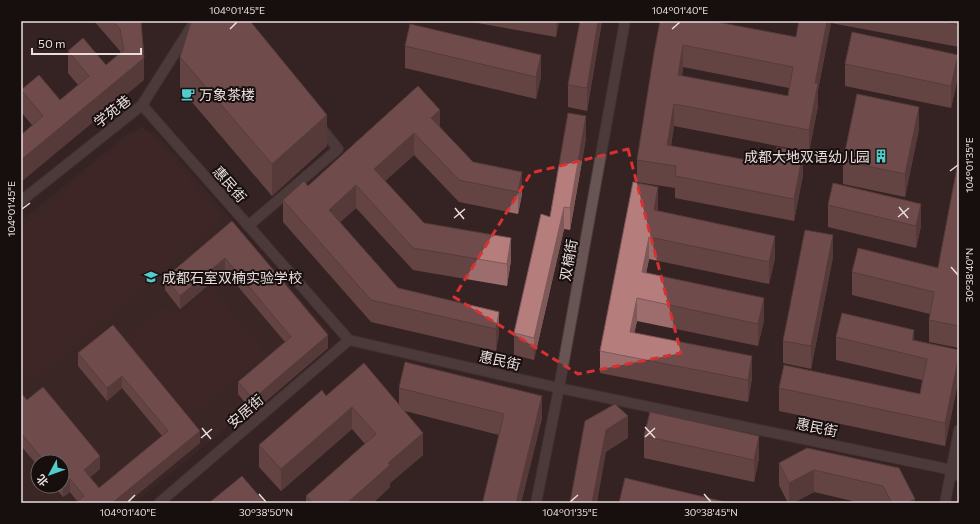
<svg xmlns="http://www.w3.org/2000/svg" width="980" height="524" font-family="Commissioner,'Noto Sans SC',sans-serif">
	<rect width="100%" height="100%" fill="#352323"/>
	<path fill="#442b2c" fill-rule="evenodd" d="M131,131L155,132L329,332L328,344L135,503H21V221ZM38,462H62V486H38Z"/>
	<path fill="#4d2a2b" d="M142,126L222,219L31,382L21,370V230Z
		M211,288L265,354L186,419L122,342L166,307L175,318Z"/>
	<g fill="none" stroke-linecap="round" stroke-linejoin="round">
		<g stroke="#4d3e3e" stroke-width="12">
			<path id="street" d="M142,105L349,340L559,388L952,470L959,476
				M21,201L142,105L195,21
				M248,226L338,149L319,125
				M159,503L349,340
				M536,503L559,388L625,21
				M945,503L959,430"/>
		</g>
		<use href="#street" stroke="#695454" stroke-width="10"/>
	</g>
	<path fill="#9d6c6c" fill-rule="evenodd" d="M94,21H141L144,80L32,125L21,112V90L60,100L78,85L68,73V51L106,65L120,53V51Z
		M466,21H559L556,37Z
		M580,21H602L587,111L568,107V85Z
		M660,21L796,37L799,23L789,21H959V47L831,23L818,90V106L809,152L674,126L671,146L803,175L794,221L675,198V188L637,182V160ZM683,67L789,88L788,96L682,76Z
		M405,46L541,77L536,99L405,68Z
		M180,57L327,146L272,196L180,88Z
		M845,64L958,77L951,108L845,86Z
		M418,86L440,127L473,162L522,194L518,214L459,202L414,155L385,181L424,223L511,260L507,286L413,270L356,208L340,222L398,288L499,312V334L496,351L371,322L283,222V200L308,186Z
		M919,129L905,197L843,184V161Z
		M586,138L570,230L564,229L534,360L514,355V333L550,217Z
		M959,157V348L929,342V320L930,314L852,295V272L938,268Z
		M828,205L921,226L916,248L828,227Z
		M658,209V211L775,258L769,284L649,259L646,273L764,320L758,346L637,321L634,333L752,378L748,402L600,373V351Z
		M232,221L328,348L253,412L238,394V382L285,342L225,271L180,309L165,290V278Z
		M833,257L811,369L783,363V341Z
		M113,325L200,443L77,501L70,492L63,497L54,486H62V462H38V466L21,446V393L27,400L100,469L90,477L99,488L162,436L122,388L107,401L78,366V353Z
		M836,337L914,340L959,350V377L945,446L779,411V388L920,394L922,380L836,360Z
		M399,388L542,418L521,503H483L499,435L405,411L423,455L390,483V487L373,503H306V496L365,444L352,429L281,491L259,467V445L326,396L399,404Z
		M644,436L759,458L754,482L644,458Z
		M779,463L899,468L915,503H861L814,492L793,503H788L779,485Z"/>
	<path fill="#7f5858" d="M556,21H559L556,37Z
		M598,21H602L587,111V88Z
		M827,21H831V23L818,90V106L809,152V130L815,83Z
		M683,45V67L678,97V75Z
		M541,55V77L536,99V77Z
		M958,55V77L951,108V86Z
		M144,58V80L21,182V160Z
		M674,104V126L668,165L667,145Z
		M919,107V129L905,197V174Z
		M440,110V132L431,118Z
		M327,115V146L272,196V164Z
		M586,116V138L570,230V208Z
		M414,133V155L374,191V169Z
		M803,153V175L794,221V199Z
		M522,172V194L518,214V192Z
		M356,185V208L329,232V210Z
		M658,187V209L654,232V210Z
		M921,204V226L916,248V226Z
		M564,207V229L534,360V338Z
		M833,235V257L811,369V346Z
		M775,236V258L769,284V262Z
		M649,237V259L642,294V272Z
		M511,238V260L507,286V264Z
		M225,258V271L180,309V296Z
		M637,298V321L630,354V332Z
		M764,298V320L758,346V324Z
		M499,312V334L496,351V329Z
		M914,330V353L912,340Z
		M328,335V348L253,412V399Z
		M959,355V377L945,446V423Z
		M752,356V378L748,402V380Z
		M122,376V388L107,401V388Z
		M542,396V418L521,503H516Z
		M352,407V429L281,491V469Z
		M628,416V438L606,452L597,503H592L606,430Z
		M200,431V443L127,503H112Z
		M423,433V455L390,483V487L373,503H347L388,463Z
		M759,436V458L754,482V460Z
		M100,456V469L84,482V470Z
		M814,470V492L793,503H789V483Z
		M70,479V492L63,497V484Z
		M915,499V503H907Z"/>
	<path fill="#b67d7d" stroke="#7f5858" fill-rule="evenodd" d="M113,21H141L144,58L21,160V135L43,116L21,90L39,75L60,100L89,76L68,51L83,38L106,65L124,50L120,29Z
		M191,21H250L327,115L272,164L180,57L191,22Z
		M580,21H598L587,88L568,85Z
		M660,21H712L796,37L799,21H827L815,83H818L809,130L674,104L667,145L773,165L777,147L803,153L794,199L675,176L676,166L637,160L654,53ZM683,45L793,67L788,96L678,75Z
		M939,21H959V25Z
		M410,24L541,55L536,77L405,46Z
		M852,32L958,55L951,86L845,64Z
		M418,86L440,110L431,118L473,162L522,172L518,192L459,180L414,133L374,169L424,223L511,238L507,264L413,248L356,185L329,210L398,288L499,312L496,329L371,300L283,200L304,181L308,186Z
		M857,94L919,107L905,174L843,161Z
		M568,113L586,116L570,208L564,207L534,338L514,333L541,214L550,217Z
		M959,157V326L929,320L934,292L852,272L858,248L938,268Z
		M633,182L658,187L654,210L775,236L769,262L649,237L642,272L764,298L758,324L637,298L630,332L752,356L748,380L600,351Z
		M833,183L921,204L916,226L828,205Z
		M232,221L328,335L253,399L238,382L291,337L225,258L180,296L165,278Z
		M805,230L833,235L811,346L783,341Z
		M842,313L914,330L912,340L959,350V355L945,423L779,388L784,365L920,394L927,359L836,337Z
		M113,325L200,431L112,503H75L84,496L70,479L63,484L62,483V462H45L21,433V393L27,400L43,387L100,456L84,470L99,488L168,431L122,376L107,388L78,353Z
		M405,362L542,396L516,503H489L483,501L504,414L399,388Z
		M364,363L423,433L388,463L390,465L347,503H313L306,496L376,434L352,407L281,469L259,445L322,390L326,396Z
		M615,404L628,416L606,430L592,503H570L585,421Z
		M650,412L759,436L754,460L644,436Z
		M807,448L899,468L915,499L907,503H892L883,486L814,470L789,483L779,463Z
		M242,476L265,503H209Z
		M625,478L729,503H619Z"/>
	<path d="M0 0H980V524H0ZM628,149L681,353L578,374L454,297L531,173Z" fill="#352323" fill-opacity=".55" fill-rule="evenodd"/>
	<path fill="none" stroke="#d73131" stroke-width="3" stroke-dasharray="8 5" stroke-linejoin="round" d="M628,149L681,353L578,374L454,297L531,173Z"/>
	<path fill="none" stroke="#eadddd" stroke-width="1.5" d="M230,29L237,22M672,29L680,22M950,171L958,165M899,207L908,218M455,208L464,219M22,209L30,203M898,217L909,208M454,218L465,209M951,267L958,275M645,427L655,438M202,428L211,439M645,437L655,428M201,438L212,429M259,494L266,502M704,494L711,502M128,502L135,495M570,502L578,495"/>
	<defs>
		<g id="cafe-bare" transform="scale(1.08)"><path d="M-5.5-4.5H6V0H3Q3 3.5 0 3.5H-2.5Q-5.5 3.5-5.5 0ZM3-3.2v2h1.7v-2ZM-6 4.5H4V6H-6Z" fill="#53cdcb" stroke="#170f0e" stroke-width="2.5" paint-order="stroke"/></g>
		<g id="building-bare" transform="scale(1.08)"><path d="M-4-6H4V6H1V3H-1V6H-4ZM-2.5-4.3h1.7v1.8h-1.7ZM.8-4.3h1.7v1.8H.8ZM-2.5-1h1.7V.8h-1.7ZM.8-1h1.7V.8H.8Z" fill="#53cdcb" stroke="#170f0e" stroke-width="2.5" paint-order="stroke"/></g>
		<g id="school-bare" transform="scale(1.08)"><path d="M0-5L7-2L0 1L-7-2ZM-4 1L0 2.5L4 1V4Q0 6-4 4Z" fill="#53cdcb" stroke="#170f0e" stroke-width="2.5" paint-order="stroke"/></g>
	</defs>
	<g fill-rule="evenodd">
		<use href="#cafe-bare" x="188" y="94"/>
		<use href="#building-bare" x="881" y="156"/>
		<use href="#school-bare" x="151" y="277"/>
	</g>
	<g text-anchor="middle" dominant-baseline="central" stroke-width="4" stroke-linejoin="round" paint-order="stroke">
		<g font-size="14" fill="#eadddd" stroke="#170f0e" text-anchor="start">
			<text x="199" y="94">万象茶楼</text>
			<text x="870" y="156" text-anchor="end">成都大地双语幼儿园</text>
			<text x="162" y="277">成都石室双楠实验学校</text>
		</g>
		<g font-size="14" fill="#eadddd" stroke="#170f0e">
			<text transform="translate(112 111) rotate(-38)">学苑巷</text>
			<text transform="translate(230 184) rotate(49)">惠民街</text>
			<text transform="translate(568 260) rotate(-80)">双楠街</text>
			<text transform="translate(500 360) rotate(13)">惠民街</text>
			<text transform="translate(245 411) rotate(-41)">安居街</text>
			<text transform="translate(817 427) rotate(12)">惠民街</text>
		</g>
	</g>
	<rect width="980" height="524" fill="none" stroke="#170f0e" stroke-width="44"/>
	<g transform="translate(50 474) rotate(229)"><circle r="19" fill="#170f0e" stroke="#6b6161"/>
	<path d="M0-3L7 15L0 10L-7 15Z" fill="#53cdcb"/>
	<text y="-6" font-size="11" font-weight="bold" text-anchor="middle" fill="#eadddd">北</text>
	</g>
	<path d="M32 48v6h109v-6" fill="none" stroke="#eadddd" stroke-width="2"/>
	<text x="38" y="48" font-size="12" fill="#eadddd" stroke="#170f0e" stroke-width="3" paint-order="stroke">50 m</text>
	<rect x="22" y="22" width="936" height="480" fill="none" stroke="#eadddd" stroke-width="1.5"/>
	<g font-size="10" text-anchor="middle" fill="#eadddd">
		<text x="237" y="14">104°01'45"E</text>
		<text x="680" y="14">104°01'40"E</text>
		<text transform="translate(969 165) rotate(-90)" y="4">104°01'35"E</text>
		<text transform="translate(11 209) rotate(-90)" y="4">104°01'45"E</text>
		<text transform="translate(969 275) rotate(-90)" y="4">30°38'40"N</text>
		<text x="128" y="516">104°01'40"E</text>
		<text x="266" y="516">30°38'50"N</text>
		<text x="570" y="516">104°01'35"E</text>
		<text x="711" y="516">30°38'45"N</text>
	</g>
</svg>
